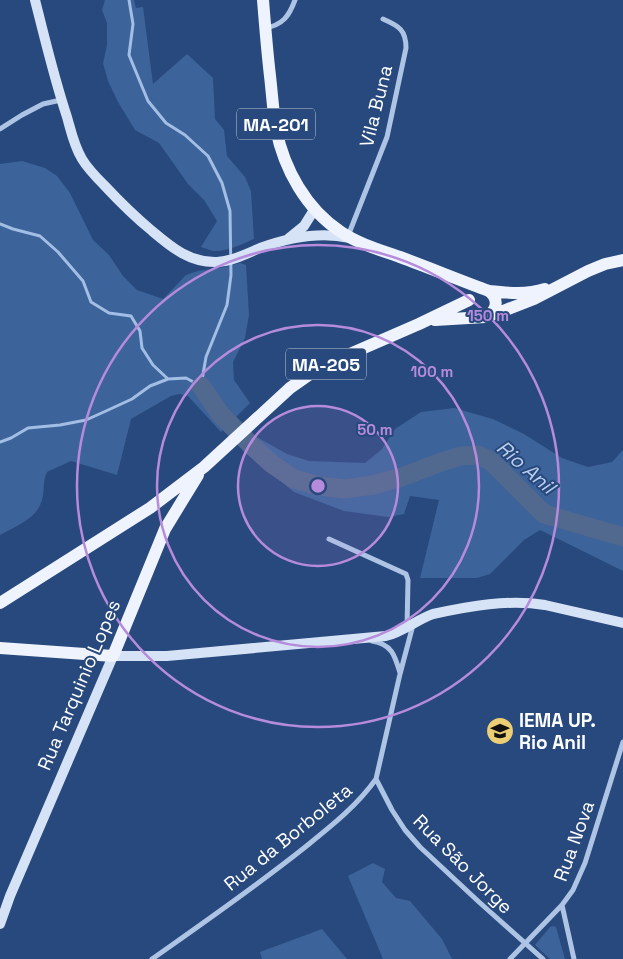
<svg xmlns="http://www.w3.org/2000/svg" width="623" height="959" font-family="'Space Grotesk',sans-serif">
	<rect width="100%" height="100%" fill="#28497d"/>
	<path fill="#3c639a" d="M105,0H134L136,8L143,7L153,84L187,54L213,78L215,119L224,130L227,156L245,177L251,191L254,239C242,244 227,252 213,251C209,250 205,248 201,247L217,221L204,200L188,184L159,143L135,130L118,102L108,81L103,63L107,45V23L102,10Z
		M22,161L45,168L57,176L70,193L93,240L109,255L123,276L137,290L163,299L186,275L198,271L224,267L240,263L246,265L249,315L245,338L233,362L234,380L250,403L221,432L188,396L179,394L171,396L131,419L117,475L71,461L47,472C42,483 45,490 42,500C37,519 16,526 0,535V164Z
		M454,408L493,419L524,434L562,458L588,467L612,462L623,450V571L540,530L524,540L490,574L477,578H420L439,500L410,496L404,514L388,517L344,511L294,492L242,450L255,436L287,454L309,461L365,463L382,449L395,429L421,412Z
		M373,863L385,869L382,882L396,898L410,901L442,939L452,959H383L348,876Z
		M553,926L556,927L565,959H550L535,945L550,927Z
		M322,929L347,959H262L260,952Z"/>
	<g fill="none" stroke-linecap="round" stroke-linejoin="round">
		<path stroke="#a2bee5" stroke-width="3" d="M0,224L13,229L40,236L58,252L83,281L91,302L109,313L131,316L140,331L142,348L153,365L168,379
			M0,442L11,438L28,428L60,425L86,420L106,411L132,399L150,386L168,379L186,378L201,386L206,357L227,305L231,275L230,211L222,183L208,156L185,135L166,123L148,101L129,55L133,24L129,0"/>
		<path stroke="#52698f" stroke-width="19" d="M201,386L221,415L251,445L272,464L294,479L319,486L345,489L373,485L402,477L441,462L461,456L478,455L491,461L544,514L623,537"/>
		<path stroke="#aec4e4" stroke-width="5" d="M265,28C283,25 289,16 295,0
			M0,129L22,115L43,104L61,100
			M348,236L387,137L406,48C406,30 399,26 383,19
			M329,539L406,574L408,580L407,628
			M372,641C392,644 395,656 400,673
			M376,779L392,810L405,830L420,847L479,902L543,959
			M562,905L574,959
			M152,959C203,923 255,887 304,848C330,827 356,807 376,779L400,674L413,625
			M510,959L562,905L573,890L585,863L623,742"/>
		<path stroke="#d6e2f5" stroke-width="10" d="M35,0C45,39 54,78 67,117C71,131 74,146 82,159C88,169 96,177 104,185C119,201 134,216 151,230C170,246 189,263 217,262C232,261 246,254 260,248C288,238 319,231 349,238
			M288,239L304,226L314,210
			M0,924L10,896L113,656H167L386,636C403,632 416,620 433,614C470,606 508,599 545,605L623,623"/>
		<path stroke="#eef3fd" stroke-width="12" d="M263,0C265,25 267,50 270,76C272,93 273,111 276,129C284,169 306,209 341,232C359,244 380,250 400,257C430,268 459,280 489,291C498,298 498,308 489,315
			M489,291C508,293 527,295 545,289
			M435,320L485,317L503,311L534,299L588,271L605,264L623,260
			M0,603L150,508L204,467L290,388L320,367L419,324L469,300
			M0,648L113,656L165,529L198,475"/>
	</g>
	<circle cx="318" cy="486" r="80" fill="#b68bdc" fill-opacity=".12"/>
	<g fill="none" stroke="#b68bdc" stroke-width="2.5">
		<circle cx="318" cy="486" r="80"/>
		<circle cx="318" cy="486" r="161"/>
		<circle cx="318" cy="486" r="241"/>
	</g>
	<defs>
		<g id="university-disc" transform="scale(1.4375)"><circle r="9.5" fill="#ecce74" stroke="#28497d"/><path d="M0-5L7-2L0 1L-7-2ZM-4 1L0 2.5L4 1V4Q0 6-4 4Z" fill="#111"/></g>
	</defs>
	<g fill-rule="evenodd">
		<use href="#university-disc" x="500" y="731"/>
	</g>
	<g text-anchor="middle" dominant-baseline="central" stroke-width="4" stroke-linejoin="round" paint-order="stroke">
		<g fill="#28497d" stroke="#bec8d8" stroke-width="1">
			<rect x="237" y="108.5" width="78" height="31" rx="4"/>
			<rect x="286" y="348.5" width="80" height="31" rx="4"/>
		</g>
		<g font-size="18" font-weight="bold" fill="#fff">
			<text x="276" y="124">MA-201</text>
			<text x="326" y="364">MA-205</text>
		</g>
		<g font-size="19" fill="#fff" stroke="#28497d">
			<text transform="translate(376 106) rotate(-76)">Vila Buna</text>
			<text transform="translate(79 685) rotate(-67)">Rua Tarquinio Lopes</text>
			<text transform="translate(288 837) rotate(-39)">Rua da Borboleta</text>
			<text transform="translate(574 841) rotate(-70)">Rua Nova</text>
			<text transform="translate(463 864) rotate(45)">Rua São Jorge</text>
		</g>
		<g font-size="19" font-weight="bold" fill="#fff" stroke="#28497d" text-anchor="start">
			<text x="519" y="720">IEMA UP.<tspan x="519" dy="22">Rio Anil</tspan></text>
		</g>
		<g font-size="20" font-style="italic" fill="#b9ceec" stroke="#28497d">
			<text transform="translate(526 467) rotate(41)">Rio Anil</text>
		</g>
	</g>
	<circle cx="318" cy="486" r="8" fill="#b68bdc" stroke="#28497d" stroke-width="2.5"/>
	<g font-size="15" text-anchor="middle" font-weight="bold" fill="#b68bdc" stroke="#28497d" stroke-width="4" stroke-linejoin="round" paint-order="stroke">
		<text x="488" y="321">150 m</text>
		<text x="432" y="377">100 m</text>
		<text x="375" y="435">50 m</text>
	</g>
</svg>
